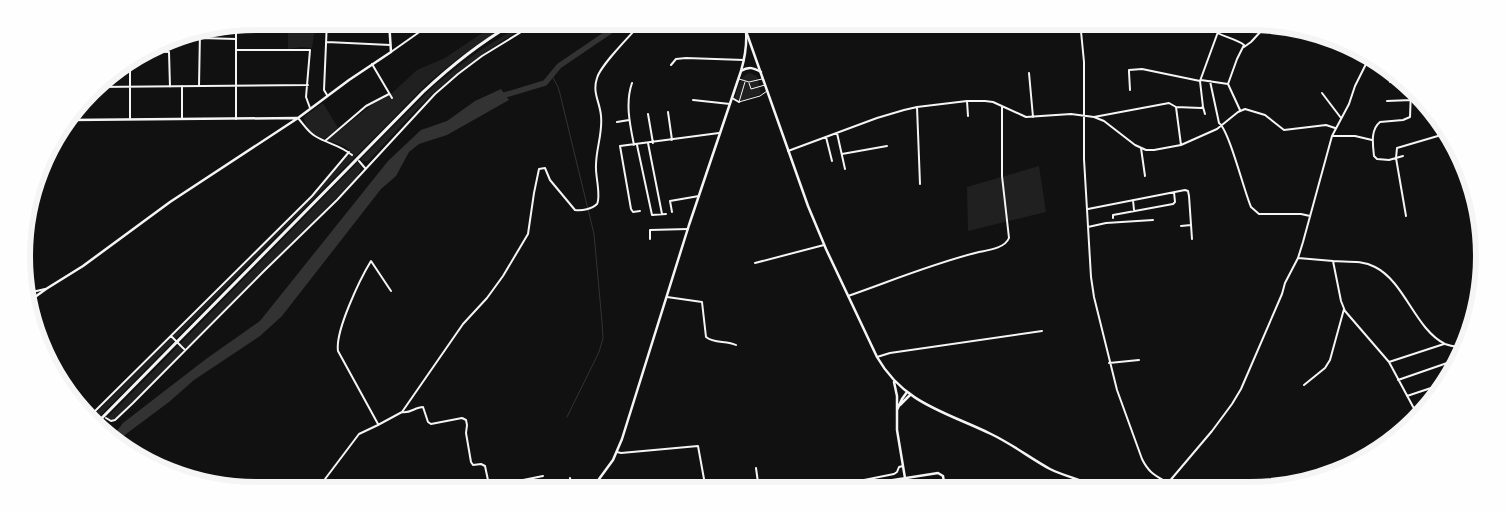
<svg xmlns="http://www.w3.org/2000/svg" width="1506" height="512" font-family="'Sofia Sans Condensed',sans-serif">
	<rect width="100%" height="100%" fill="#111"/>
	<path fill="#202020" d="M288,21H316L312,48L301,47L288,49Z
		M500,21H514C484,39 454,60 428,83L175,339L173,336L313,197L347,157L353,154L346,147L328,140L373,104L392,93L417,70L445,58Z
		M527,21H535C498,42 464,66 432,94C410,115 389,139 368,161H363L361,159L435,85L455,69L479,51Z
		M750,73L757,76L761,94L741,101L735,98C738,89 740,75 750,73Z
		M323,103L338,128L324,139C314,135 306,130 304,119L305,116Z
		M358,162C363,168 360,173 356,178L188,346L185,347L180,344Z
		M1039,166L1046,212L968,231L967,187Z
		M171,338L174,341L95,421L92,417Z
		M179,345L182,349L181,353L117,417L111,420L107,418Z"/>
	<path fill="#333" d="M501,89L509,100L447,135L419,144L409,152L396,176L381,189L282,316L260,336L194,380L169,402L126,434L118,444L112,437L123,423L206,359L260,321L388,161L421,130L447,121L475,101Z"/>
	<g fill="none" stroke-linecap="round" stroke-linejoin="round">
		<path stroke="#333" stroke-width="1" d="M551,74L558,87L560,94L594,234L602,322L603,338L599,352L567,417"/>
		<path stroke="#333" stroke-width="5.5" d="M498,97L545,83L559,66L612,30L623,21"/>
		<path stroke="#f5f5f5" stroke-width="1" d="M739,79L749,82L762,79
			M749,83L751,89L765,85
			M739,102L760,96L767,91
			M739,102L745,82"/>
		<path stroke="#f5f5f5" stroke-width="2" d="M417,21L421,31
			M1080,21L1084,62V159L1091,277L1094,297L1117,390L1142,459C1152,479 1161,476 1177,489
			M1105,21L1165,28
			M1212,21C1212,24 1211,27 1213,30C1217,35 1237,39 1244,45L1237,59L1228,84
			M184,36V41
			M200,38L236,39
			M327,42L390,45
			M1244,47L1251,42L1263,29
			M236,50H310L306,97L310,108
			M146,51L169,52L170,87
			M391,52L435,21
			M372,64L392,98
			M671,65L676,59L686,58L744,60
			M1029,73L1033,117
			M1201,80L1228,84
			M1210,81L1219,123C1229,130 1244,191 1251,207L1259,214H1301L1310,216
			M1390,82H1403
			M632,83C625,103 630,125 634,145
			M1228,84L1240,110
			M199,86L200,32
			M96,87L308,85
			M1130,90L1129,72V70L1142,69L1200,81
			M1322,93L1341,118
			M327,95L324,90L327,21
			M732,98L739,102
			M693,100L730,104
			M967,101L968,116
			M1387,101L1411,100
			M917,107L920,184
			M1176,107L1201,108L1203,107L1200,81L1222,21
			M1176,107L1181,145
			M1203,107L1205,114
			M668,112L672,140
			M648,114L653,143
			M1094,117L1169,103L1176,107
			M298,118C304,125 308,132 315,136C328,144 340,145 352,155
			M130,119V61
			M182,119V86
			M236,119V25
			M617,122L629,120
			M837,133L845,169
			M59,135V136
			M1333,136H1355L1372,140
			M826,137L832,161
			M325,141L366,106L389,94
			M648,143L662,214
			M637,145L652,215L666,214
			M1141,148L1145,176
			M788,151L877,118L904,110L917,107L967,101H985L993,102L1026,117L1071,114L1094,117L1104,121L1135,145L1146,150H1154L1181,145L1217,129L1238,112L1245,109L1265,115L1284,130L1326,125L1335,128
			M842,154L887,146
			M1403,156L1389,160L1377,159L1374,156C1373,145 1370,130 1380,122L1403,120L1410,117L1411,90
			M359,161L365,168
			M1133,200L1134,210
			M1088,209L1185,190L1188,191L1189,196L1192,239
			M640,211L633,212L631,209L620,146L719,133
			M672,212L670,201L699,196
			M1406,216L1396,158L1397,148L1448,133
			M1113,218V215L1173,204L1175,202L1174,192
			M1181,226L1191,225
			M1088,227L1106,223L1153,220
			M650,239V230L688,229
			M1298,258C1310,259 1321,260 1333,261C1347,262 1362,260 1375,267C1405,282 1415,329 1445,344C1450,346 1458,347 1464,348
			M1333,261L1341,301L1345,311L1389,362L1418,416
			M755,263L824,245
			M28,293L45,289
			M848,296C891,281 934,263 979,252C989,250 1005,248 1009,238L1002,176V106
			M667,297L702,302L706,337C714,344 727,340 736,345
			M171,336L185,350
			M877,357L890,353L1042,331
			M1389,362L1444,344
			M1109,363L1139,360
			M1398,380L1450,362L1461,353L1460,348
			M1304,385L1325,368L1330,360L1344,309
			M1407,396L1446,383
			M402,412C410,414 415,407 423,407L428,422L431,424L462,418L466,420L467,425L466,433L471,462L473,465L481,464L485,466L489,485L494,486L543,476
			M90,416L312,196L349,152
			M106,418L111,421L115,420L133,403L264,271L337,200L435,94L458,74L482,56L539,21
			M378,424L338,351C335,331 360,279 371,261L391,291
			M617,452L621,453L698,446L706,490
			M756,468L759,490
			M570,478L573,490
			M1168,483L1212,431L1232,404L1241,389L1282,294L1285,283L1298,258L1303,242L1332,136L1349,104L1355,86L1369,58
			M858,490L861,482L864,480L894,474L897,472L899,467L903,466
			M316,491L359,434L378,425L402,412L463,324L487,298L503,276L528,234L534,193L539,169L545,168L550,180L575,210C582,211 592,209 597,204C601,197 596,178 596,169C595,151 603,134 601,116C600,102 592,93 597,78C601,64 632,34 643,21"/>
		<path stroke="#f5f5f5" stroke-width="2.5" d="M747,34L808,206L826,249L877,357C904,404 946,412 991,434C1012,444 1030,458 1050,469C1066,477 1084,480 1100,489
			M70,120L297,118
			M28,302L46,289L83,266L170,202L298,118L349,80L391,52L389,21
			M894,382L897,396V430L905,478
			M900,405L910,395
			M897,410L902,399L907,392
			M1236,489L1348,468
			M864,490L868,484L938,473L943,476L945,489"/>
		<path stroke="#f5f5f5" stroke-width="2.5" d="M741,71C749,66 754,68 761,72
			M591,490L613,460L622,439L689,225L741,71C746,54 748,39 745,21"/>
		<path stroke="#f5f5f5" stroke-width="3" d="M97,423L423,92C452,65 483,40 518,21"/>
	</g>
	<path d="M0 0H1506V512H0ZM256 30H1250A226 226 0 0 1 1476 256V256A226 226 0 0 1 1250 482H256A226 226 0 0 1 30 256V256A226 226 0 0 1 256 30Z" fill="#fefefe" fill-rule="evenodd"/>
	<path fill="none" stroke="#f5f5f5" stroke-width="6" d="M256 30H1250A226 226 0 0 1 1476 256V256A226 226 0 0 1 1250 482H256A226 226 0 0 1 30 256V256A226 226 0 0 1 256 30Z"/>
</svg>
